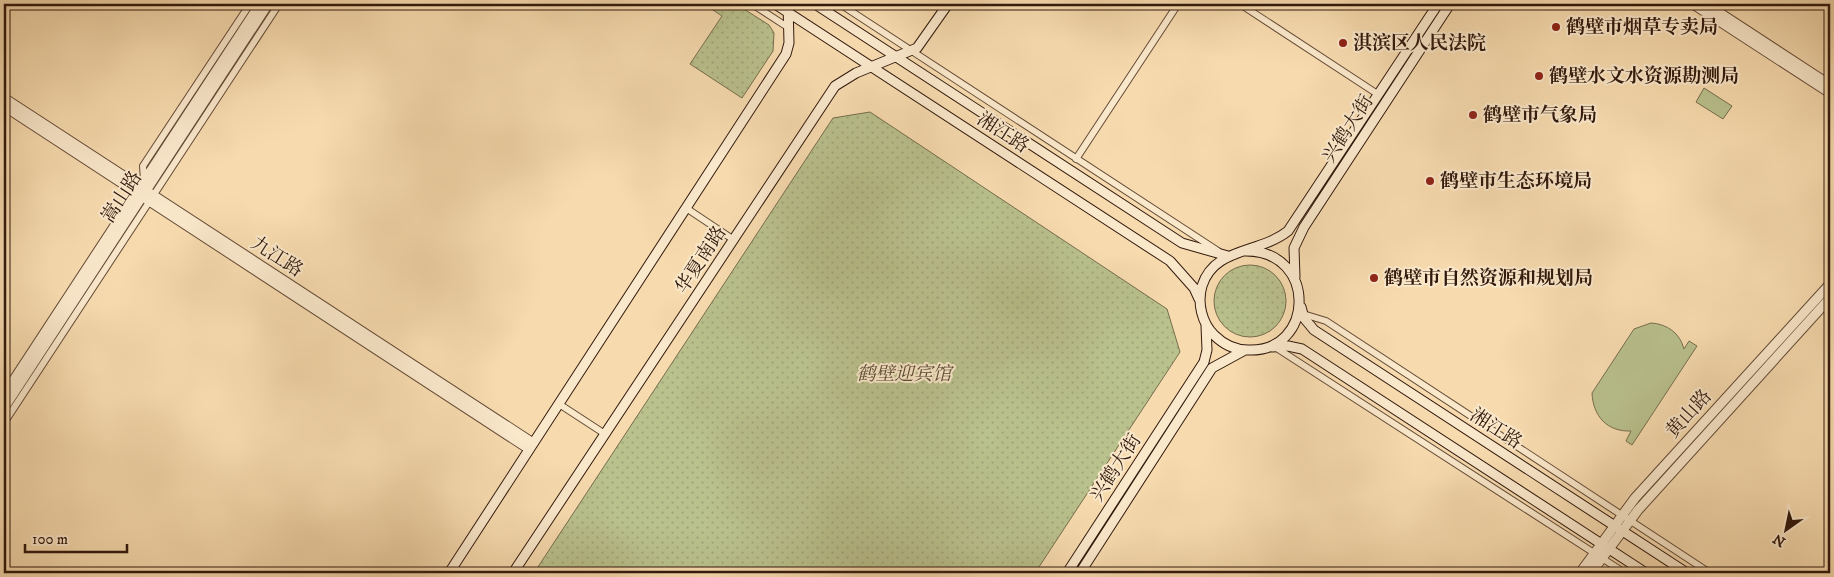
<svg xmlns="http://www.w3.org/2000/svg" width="1834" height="577" font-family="'IM FELL DW Pica','Noto Serif SC',serif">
	<defs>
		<pattern id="green-dots" width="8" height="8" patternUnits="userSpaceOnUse" patternTransform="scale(1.25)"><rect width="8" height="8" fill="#b9c18d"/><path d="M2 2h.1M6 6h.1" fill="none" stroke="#a0a578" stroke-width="1.8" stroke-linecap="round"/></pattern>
	</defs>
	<rect width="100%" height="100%" fill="#f7dbaf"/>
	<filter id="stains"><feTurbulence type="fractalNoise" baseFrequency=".004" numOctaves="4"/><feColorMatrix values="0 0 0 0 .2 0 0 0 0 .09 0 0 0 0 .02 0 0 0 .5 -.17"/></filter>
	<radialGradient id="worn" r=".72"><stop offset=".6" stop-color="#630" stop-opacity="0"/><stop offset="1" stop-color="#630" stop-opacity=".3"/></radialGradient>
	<path fill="url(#green-dots)" stroke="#766d4d" d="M704,4H736L769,25L774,33L773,51L742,98L690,64L722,16Z
		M870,112L1167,309L1180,352L1035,573H534L833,118Z
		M1214 301a36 36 0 1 1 72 0a36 36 0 1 1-72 0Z"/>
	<path fill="#b9c18d" stroke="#766d4d" d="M1704,88L1732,106L1723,119L1696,102Z
		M1651,323C1667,324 1680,333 1684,349L1689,341L1697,346L1632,445L1626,441L1631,431C1607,432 1593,416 1592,393L1634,329Z"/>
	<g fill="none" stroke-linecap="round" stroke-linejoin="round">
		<g stroke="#634a36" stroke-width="8">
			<path id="minor" d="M752,4L789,28
				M840,4L1218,251
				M1240,4L1379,95
				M1076,159L1178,4
				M144,180L143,166L250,4
				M686,208L734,240
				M1303,314L1326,321L1710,573
				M1275,347L1625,573
				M559,404L605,434
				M4,423L279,4"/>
		</g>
		<g stroke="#634a36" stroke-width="11">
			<path id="tertiary" d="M1693,4L1830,93
				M1706,4L1830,85
				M4,98L533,443
				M4,106L529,449
				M4,395L260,4
				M4,408L268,4
				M1580,573L1635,498L1830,284
				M1591,573L1638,510L1830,298"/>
		</g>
		<g stroke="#32190d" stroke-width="11">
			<path id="secondary" d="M775,4L1170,261L1194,288L1199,299
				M815,4L1182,243L1228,256
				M1246,251C1318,251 1315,353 1248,350C1235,350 1223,344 1214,335C1202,323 1197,303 1202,286C1214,247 1259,254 1288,231L1438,4
				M1295,277L1294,248L1304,227L1450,4
				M1301,307L1304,318L1314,330L1687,573
				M1272,347L1288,346L1302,349L1646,573
				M449,573L786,54L789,43L788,4
				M513,573L835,86L856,73L917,48L948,4
				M1067,573L1204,362L1207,350L1206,326
				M1080,573L1212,368L1245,350"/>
		</g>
		<use href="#minor" stroke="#fae8cb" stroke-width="6"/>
		<use href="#tertiary" stroke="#fae8cb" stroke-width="9"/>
		<use href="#secondary" stroke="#fae8cb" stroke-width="9"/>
	</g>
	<g fill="#8f2418" stroke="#fae8cb" stroke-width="2">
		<circle cx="1556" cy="27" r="5"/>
		<circle cx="1343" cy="43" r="5"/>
		<circle cx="1539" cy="76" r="5"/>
		<circle cx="1473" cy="115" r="5"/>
		<circle cx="1430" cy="181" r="5"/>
		<circle cx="1374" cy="278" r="5"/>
	</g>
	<g text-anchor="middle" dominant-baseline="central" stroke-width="4" stroke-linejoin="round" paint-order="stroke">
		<g font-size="19" font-weight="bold" fill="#32190d" stroke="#fae8cb" text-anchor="start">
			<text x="1566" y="27">鹤壁市烟草专卖局</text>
			<text x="1353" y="43">淇滨区人民法院</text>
			<text x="1549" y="76">鹤壁水文水资源勘测局</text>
			<text x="1483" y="115">鹤壁市气象局</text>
			<text x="1440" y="181">鹤壁市生态环境局</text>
			<text x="1384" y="278">鹤壁市自然资源和规划局</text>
		</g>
		<g font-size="19" fill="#32190d" stroke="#fae8cb">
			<text transform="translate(1348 129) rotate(-57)">兴鹤大街</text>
			<text transform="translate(1003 133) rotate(33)">湘江路</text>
			<text transform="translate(122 197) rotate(-57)">嵩山路</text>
			<text transform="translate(277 257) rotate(33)">九江路</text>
			<text transform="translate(701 260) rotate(-57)">华夏南路</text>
			<text transform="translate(1689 414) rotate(-48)">黄山路</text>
			<text transform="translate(1496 429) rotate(33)">湘江路</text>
			<text transform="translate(1116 468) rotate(-57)">兴鹤大街</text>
		</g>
		<g font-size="19" font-style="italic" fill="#5a4b33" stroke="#fae8cb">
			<text x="904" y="374">鹤壁迎宾馆</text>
		</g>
	</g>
	<rect width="1834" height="577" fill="none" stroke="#f7dbaf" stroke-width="20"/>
	<rect x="5" y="5" width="1824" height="567" fill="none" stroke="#32190d" stroke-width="2.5"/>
	<rect x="10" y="10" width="1814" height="557" fill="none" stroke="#32190d"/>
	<g transform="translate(1786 530) rotate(213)" stroke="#fae8cb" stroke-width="4" paint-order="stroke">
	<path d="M0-4L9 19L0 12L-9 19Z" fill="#32190d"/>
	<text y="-8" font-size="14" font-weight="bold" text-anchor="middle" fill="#32190d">N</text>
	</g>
	<path d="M25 544v8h102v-8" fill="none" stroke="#32190d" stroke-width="2.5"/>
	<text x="32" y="544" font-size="15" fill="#32190d" stroke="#fae8cb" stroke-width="4" paint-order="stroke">100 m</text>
	<rect width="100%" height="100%" filter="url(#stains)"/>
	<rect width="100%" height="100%" fill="url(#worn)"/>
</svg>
